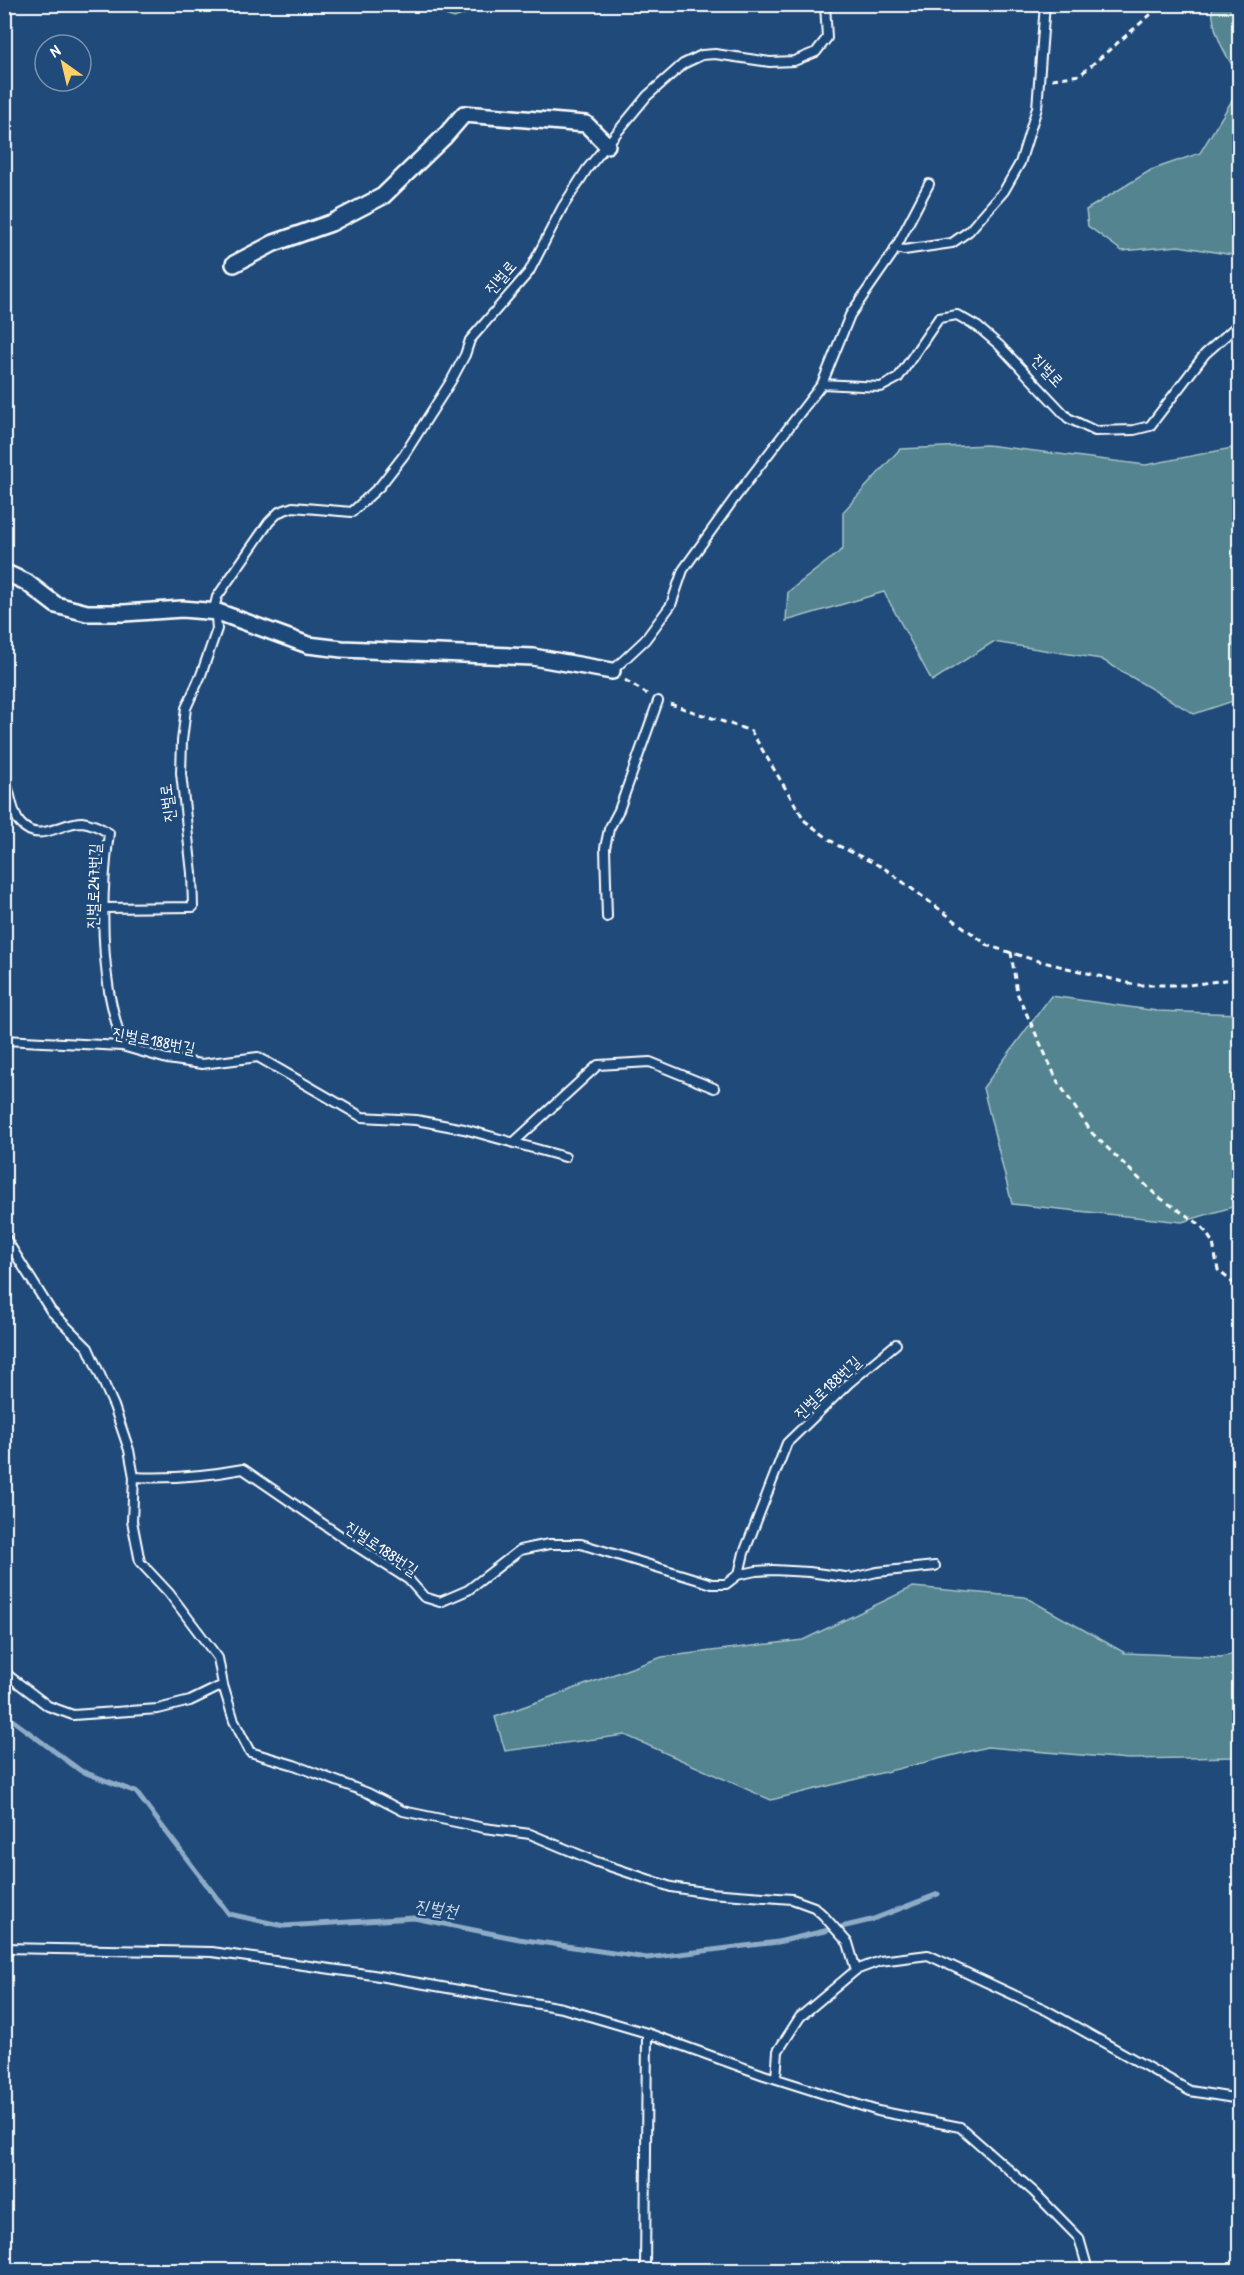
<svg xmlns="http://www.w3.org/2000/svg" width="1244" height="2275" font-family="'Patrick Hand','Poor Story',sans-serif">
	<rect width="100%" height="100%" fill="#1f4a7a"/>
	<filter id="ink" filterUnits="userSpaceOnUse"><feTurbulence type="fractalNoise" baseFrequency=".0167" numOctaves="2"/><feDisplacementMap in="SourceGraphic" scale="12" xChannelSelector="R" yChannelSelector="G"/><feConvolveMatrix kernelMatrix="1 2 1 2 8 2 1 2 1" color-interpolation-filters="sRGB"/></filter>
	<g filter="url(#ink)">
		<path fill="#52848f" stroke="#a8c2c7" stroke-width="1.5" d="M417,5H490L454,18Z
			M1212,5H1239V76C1224,53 1212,32 1212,5Z
			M1239,89V256L1179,246L1122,251L1088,226L1086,210L1151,170L1200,153Z
			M987,445L1146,465L1237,447L1239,448V699L1194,714L1101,659L993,642L932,681L884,592L786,621L788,592L843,549V512L900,449Z
			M1051,996L1157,1011L1239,1014V1205L1182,1222L1012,1204L983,1088Z
			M913,1587L1025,1597L1125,1653L1221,1657L1239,1653V1757L1128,1759L987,1747L771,1800L625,1735L505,1751L495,1717L662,1657L803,1640Z"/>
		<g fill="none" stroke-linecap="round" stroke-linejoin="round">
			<path stroke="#8facc7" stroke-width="5" d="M4,1714L81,1771L136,1792L229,1914L284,1926L414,1918L519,1939L647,1958L778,1942L871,1920L938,1894"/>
			<g stroke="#fff" stroke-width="12">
				<path id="lane" d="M4,7L6,4
					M895,248L904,250L952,243L969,231L1004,191L1020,163L1037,108L1045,4
					M822,384L881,387L898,378L939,318L957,315L978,327L999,345L1068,418L1095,431L1134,430L1150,426L1205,354L1240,323
					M612,671L645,640L671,605L683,570L734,499L822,384L850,315L893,253L929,184
					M4,778C11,791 11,812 20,823C39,845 60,822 82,822C92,823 101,828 109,833C102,885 101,939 109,991C112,1010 118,1028 122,1046
					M105,908L193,907L192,873L181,773L182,741L186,708L201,675L217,629L215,605L217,597L269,522L279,512L293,507L352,512L380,486L404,455L451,381L465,355L470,340L529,272L562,208L587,169L647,96L683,64L702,55L715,54L770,62L794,61L816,52L827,38L825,4
					M607,917L605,848L609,829L619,810L658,701
					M4,1040L122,1046L167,1059L202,1064L258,1057L362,1117L416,1120L464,1129L565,1157
					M513,1143L598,1065L650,1062L714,1088
					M4,1236L51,1311L88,1348L114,1406L129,1450L134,1477L132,1521L140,1562L169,1593L218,1658L223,1685L234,1721L250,1752L294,1765L368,1793L403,1811L484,1828L530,1834L597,1862L671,1887L710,1893L792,1899L814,1907L823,1915L848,1943L856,1970L880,1961L928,1955L1046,2010L1190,2091L1240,2099
					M134,1477C173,1479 205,1476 243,1469L348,1541L409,1580L424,1597L440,1602L468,1590L520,1550L549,1544H581L712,1584H726L739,1574L744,1553L787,1443L849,1383L896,1344
					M737,1575L756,1571L773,1570L809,1572L852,1578L877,1572L935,1566
					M4,1669L9,1676L48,1706L73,1715L158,1709L190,1701L223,1685
					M4,1948L212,1952L373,1975L562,2008L647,2033L764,2075L878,2111L960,2127L1034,2192L1079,2238L1088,2270
					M776,2078L778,2051L800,2017L856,1970
					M645,2270L647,2033"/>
			</g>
			<g stroke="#fff" stroke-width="20">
				<path id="street" d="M234,264L274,243L331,223L383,196L445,136L464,114L586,124L607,145
					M4,572L26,582L56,605L87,613H124L182,609L218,612L308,645L342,649L533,657L612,671"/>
			</g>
			<path stroke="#fff" stroke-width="3" stroke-dasharray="6 4.5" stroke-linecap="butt" d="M1052,79L1080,75L1163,4
				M625,680L647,694
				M670,704L751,731L805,821L837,845L884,868L989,946L1035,960L1136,985H1189L1240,978
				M1011,952L1017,993L1058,1082L1092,1133L1157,1196L1201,1225L1213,1243L1218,1270L1233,1283L1240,1278"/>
			<use href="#lane" stroke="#1f4a7a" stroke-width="8"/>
			<use href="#street" stroke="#1f4a7a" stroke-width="15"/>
		</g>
	</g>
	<g text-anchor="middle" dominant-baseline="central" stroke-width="5" stroke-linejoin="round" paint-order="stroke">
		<g font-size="16" fill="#fff" stroke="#1f4a7a">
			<text transform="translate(500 277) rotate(-49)">진벌로</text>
			<text transform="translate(1048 370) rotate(47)">진벌로</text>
			<text transform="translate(167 803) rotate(-97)">진벌로</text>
			<text transform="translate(93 886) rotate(-88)">진벌로247번길</text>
			<text transform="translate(154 1040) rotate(11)">진벌로188번길</text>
			<text transform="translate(827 1387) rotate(-43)">진벌로188번길</text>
			<text transform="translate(382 1548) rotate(34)">진벌로188번길</text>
		</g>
		<g font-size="18" font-style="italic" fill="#d0dce8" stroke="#1f4a7a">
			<text transform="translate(436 1908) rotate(8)">진벌천</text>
		</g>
	</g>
	<rect width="1244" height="2275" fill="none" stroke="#1f4a7a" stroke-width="24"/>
	<rect x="12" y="12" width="1220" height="2251" fill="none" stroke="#fff" stroke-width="2" filter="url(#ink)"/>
	<g transform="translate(63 63) rotate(326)"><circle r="28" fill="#1f4a7a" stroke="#7992af" stroke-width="1.5"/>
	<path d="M0-4.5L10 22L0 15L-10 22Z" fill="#ffd166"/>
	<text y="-9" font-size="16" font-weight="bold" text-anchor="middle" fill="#ffffff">N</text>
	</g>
</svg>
